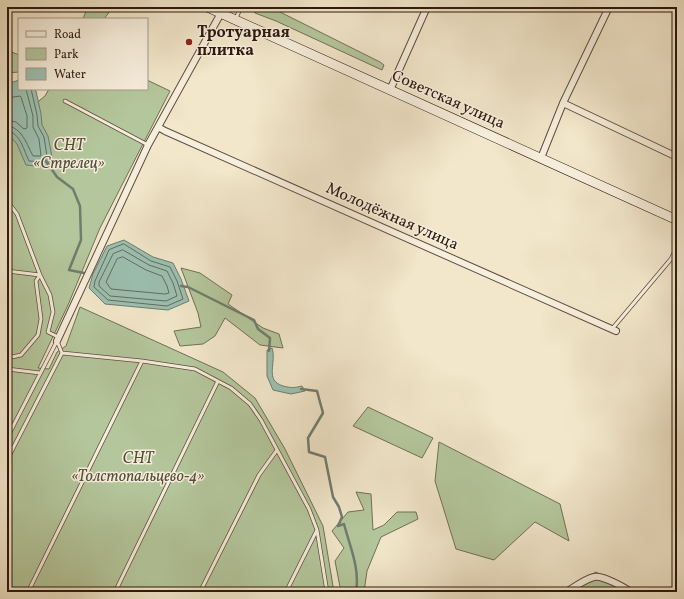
<svg xmlns="http://www.w3.org/2000/svg" width="684" height="599" font-family="Vollkorn,serif">
	<rect width="100%" height="100%" fill="#f2e7cb"/>
	<filter id="stains"><feTurbulence type="fractalNoise" baseFrequency=".005" numOctaves="4"/><feColorMatrix values="0 0 0 0 .2 0 0 0 0 .09 0 0 0 0 .02 0 0 0 .5 -.17"/></filter>
	<radialGradient id="worn" r=".72"><stop offset=".6" stop-color="#630" stop-opacity="0"/><stop offset="1" stop-color="#630" stop-opacity=".3"/></radialGradient>
	<path fill="#b4c79c" stroke="#707056" d="M85,7H113L104,19H83L86,11Z
		M253,7H270L380,62L384,65L382,70L276,21L255,13Z
		M7,50L19,55V72L7,73Z
		M147,80L170,91L100,228L68,305L38,368L49,369L57,352L66,346L80,307L223,372L255,398L285,449L323,526L334,592H7V127L45,96L49,89H147Z
		M181,268L200,273L232,295L228,304L263,328L279,334L283,348L260,345L225,318L215,336L203,344L180,346L174,331L201,327L198,313Z
		M368,407L433,438L422,458L353,426Z
		M439,442L560,504L569,541L535,522L494,560L456,549L435,481Z
		M356,492L371,494L373,530L384,525L397,512H416L418,519L381,537L367,571L364,592H341L335,561L344,548L332,531L348,512L364,510Z
		M596,572L631,592H559Z"/>
	<path fill="#9cc1b1" stroke="#6f7d70" d="M19,80V89H34L36,91L41,114L42,125L48,136L52,157L46,167L26,165L17,144L7,133V84Z
		M124,240L153,257L173,263L181,279L189,301L168,310L105,304L89,288L93,274L107,246Z
		M272,348C277,363 264,380 283,386C291,388 294,388 302,386L305,391L291,394L273,390L267,376V350Z"/>
	<g fill="none" stroke-linecap="round" stroke-linejoin="round">
		<path stroke="#646c60" stroke-width="1" d="M7,98L20,96L21,97L27,116V128L24,129L16,122L7,120
			M7,126C22,127 27,145 33,156H41L39,139L33,127V116L26,89
			M7,131C20,132 24,151 29,161L45,162L47,156L44,137L38,126L37,115L31,89
			M124,244L151,261L170,267L177,281L183,299L167,306L108,300L94,287L95,281L109,250Z
			M123,250L149,265L167,271L173,283L177,296L166,301L110,296L99,286V282L113,254Z
			M123,257L146,270L162,276L167,286L169,293L165,294L111,289L106,282L117,259Z"/>
		<path stroke="#6f7d70" stroke-width="2.5" d="M46,161L57,177L73,189L80,206L81,240L69,270L84,273
			M181,286L188,287L254,320L258,329L270,338L269,351
			M301,389L317,391L323,413L308,438L309,452L325,457L333,497L339,507L342,517L338,526L344,524C350,547 360,568 356,592"/>
		<g stroke="#5e4c3e" stroke-width="4.5">
			<path id="lane" d="M236,18L241,7
				M65,101L148,145
				M7,201L17,214L40,275L50,295L53,312L48,332L58,337
				M7,271L40,275L36,281L41,319L38,335L21,355L7,358
				M612,329L671,259L677,247
				M62,353L142,361L195,369L231,388L250,404L261,420L309,509L317,530
				M7,369L40,373
				M7,438L57,341
				M7,460L62,353L57,341
				M28,592L142,361
				M115,592L218,381
				M200,592L259,475L277,450
				M286,592L317,530L327,592"/>
		</g>
		<g stroke="#5e4c3e" stroke-width="8">
			<path id="street" d="M390,90L427,7
				M563,103L677,157
				M158,127L165,131L616,331
				M541,158L563,103L609,7
				M57,341L148,145L221,13
				M566,592C573,588 585,579 594,577C602,575 624,587 631,592"/>
		</g>
		<g stroke="#2c180f" stroke-width="10">
			<path id="secondary" d="M207,7L677,220"/>
		</g>
		<use href="#lane" stroke="#f7efdd" stroke-width="3"/>
		<use href="#street" stroke="#f7efdd" stroke-width="6"/>
		<use href="#secondary" stroke="#f7efdd" stroke-width="9"/>
	</g>
	<circle fill="#8f2418" stroke="#f7efdd" stroke-width="1.5" cx="189" cy="42" r="4"/>
	<g text-anchor="middle" dominant-baseline="central" stroke-width="3" stroke-linejoin="round" paint-order="stroke">
		<g font-size="16" font-weight="bold" fill="#2c180f" stroke="#f7efdd" text-anchor="start">
			<text x="197" y="33">Тротуарная<tspan x="197" dy="18">плитка</tspan></text>
		</g>
		<g font-size="16" fill="#2c180f" stroke="#f7efdd">
			<text transform="translate(448 100) rotate(24)">Советская улица</text>
			<text transform="translate(392 217) rotate(24)">Молодёжная улица</text>
		</g>
		<g font-size="16" font-style="italic" fill="#554d39" stroke="#f7efdd">
			<text x="69" y="146">СНТ<tspan x="69" dy="18">«Стрелец»</tspan></text>
			<text x="138" y="459">СНТ<tspan x="138" dy="18">«Толстопальцево-4»</tspan></text>
		</g>
	</g>
	<rect width="684" height="599" fill="none" stroke="#f2e7cb" stroke-width="24"/>
	<rect x="8" y="8" width="668" height="583" fill="none" stroke="#2c180f" stroke-width="2"/>
	<rect x="12" y="12" width="660" height="575" fill="none" stroke="#2c180f"/>
	<rect x="18" y="18" width="130" height="72" fill="#f7efdd" stroke="#a6998b"/>
	<rect x="26" y="31" width="20" height="6" fill="#f7efdd" stroke="#a6998b"/>
	<text x="54" y="38" font-size="12" fill="#2c180f">Road</text>
	<rect x="26" y="48" width="20" height="12" fill="#b4c79c" stroke="#a6998b"/>
	<text x="54" y="58" font-size="12" fill="#2c180f">Park</text>
	<rect x="26" y="68" width="20" height="12" fill="#9cc1b1" stroke="#a6998b"/>
	<text x="54" y="78" font-size="12" fill="#2c180f">Water</text>
	<rect width="100%" height="100%" filter="url(#stains)"/>
	<rect width="100%" height="100%" fill="url(#worn)"/>
</svg>
